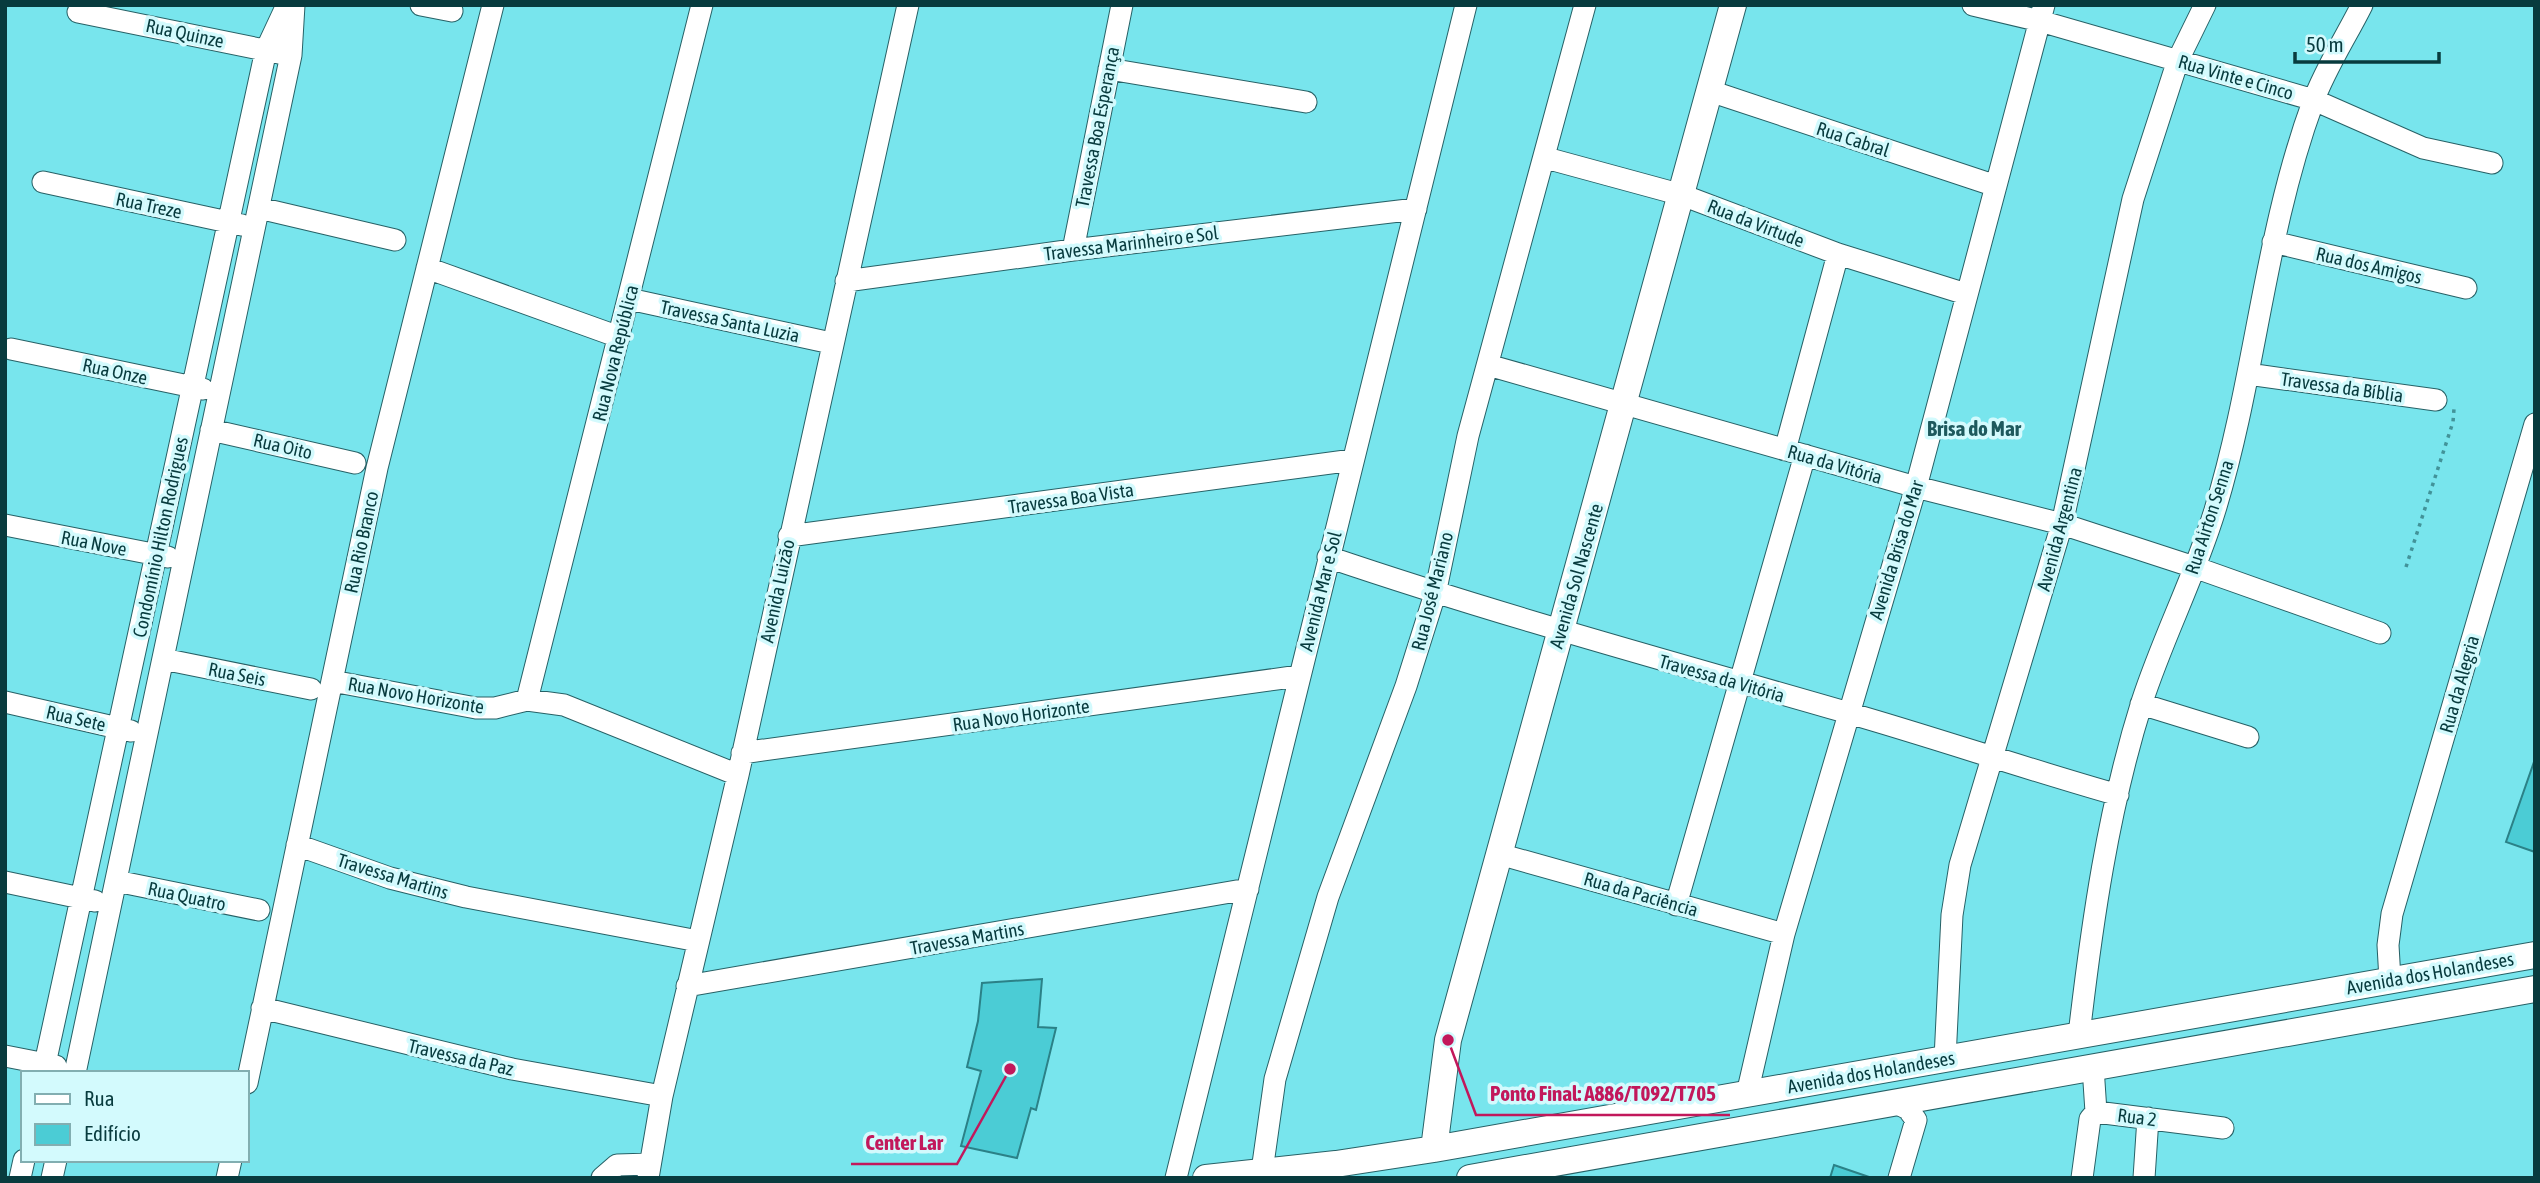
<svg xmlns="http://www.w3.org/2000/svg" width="2540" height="1183" font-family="'Asap Condensed',sans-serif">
	<rect width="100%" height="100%" fill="#78e5ed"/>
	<path fill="#4bccd5" stroke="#2b8187" stroke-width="2" d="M2535,759V852L2506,842Z
		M1042,979L1038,1027L1056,1028L1036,1110L1031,1108L1017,1158L961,1146L981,1071L967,1067L978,1021L982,983Z
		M1834,1165L1872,1178H1830Z"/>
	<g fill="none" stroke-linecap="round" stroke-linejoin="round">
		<g stroke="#276166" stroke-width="23">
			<path id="minor" d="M421,5L452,11
				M1973,5L2040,21L2314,100L2423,148L2492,163
				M78,12L279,53
				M1109,69L1306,102
				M1710,91L1996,186
				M1546,158L1682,195L1838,254L1966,294
				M43,182L242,225
				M259,208L395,240
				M2273,242L2466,288
				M1073,250L1122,5
				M427,268L619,337
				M846,281L1073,250L1416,209
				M629,299L831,343
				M11,349L203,389
				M1488,365L1916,487L2062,524L2194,567L2380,633
				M2248,374L2436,400
				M211,430L355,463
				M1785,450L1838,254
				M5,525L168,557
				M789,536L1353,460
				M1328,557C1499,615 1672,662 1845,712C1936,738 2026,769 2118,795
				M163,659L311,689
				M332,681L476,708H495L527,700L564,705L738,775
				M527,700L702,5
				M5,702L131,731
				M2141,704L2248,737
				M742,753L1299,676
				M297,845L390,878L466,897L698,941
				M1499,854L1784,934
				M116,881L259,910
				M5,882L95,901
				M1676,905L1805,455
				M2390,980L2388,945L2392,914L2535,424
				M687,986L1248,889
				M262,1008L512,1069L662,1096
				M2079,1035C2092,923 2108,810 2142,702C2163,637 2195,576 2215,510C2256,376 2264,235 2313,102C2325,69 2346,37 2362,5
				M5,1056L56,1066
				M1945,1059L1952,915L1960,865L2062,524L2133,199L2178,60L2205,5
				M2093,1067L2096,1112L2223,1128
				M43,1073L266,50L287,5
				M75,1073L291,55L294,5
				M247,1083L377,468L493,5
				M1747,1094L1784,934L1916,487L2044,5
				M1894,1102L1908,1109L1916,1120L1899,1178
				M1262,1171L1275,1079L1328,897L1406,686L1435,594L1468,436L1585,5
				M20,1178L24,1160
				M52,1178L56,1160
				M227,1178L231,1160
				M602,1178L617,1165L650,1164
				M648,1178L662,1096L738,775L908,5
				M1176,1178L1466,5
				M2082,1178L2090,1119L2096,1112
				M2144,1178L2148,1118"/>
		</g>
		<g stroke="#276166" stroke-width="28">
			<path id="major" d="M1434,1149L1448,1040L1733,5
				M1206,1178L1336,1164L1434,1149L2535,955
				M1470,1178L2535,989"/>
		</g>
		<path stroke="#429399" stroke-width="3.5" stroke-dasharray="3.5 5" stroke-linecap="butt" d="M2406,567L2453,422L2454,409"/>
		<use href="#minor" stroke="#fff" stroke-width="21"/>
		<use href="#major" stroke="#fff" stroke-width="26"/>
	</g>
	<g text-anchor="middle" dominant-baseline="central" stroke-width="7" stroke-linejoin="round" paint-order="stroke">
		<g font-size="19" fill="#083b3e" stroke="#d3fafd">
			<text transform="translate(185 33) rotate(12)">Rua Quinze</text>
			<text transform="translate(2236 77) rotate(16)">Rua Vinte e Cinco</text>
			<text transform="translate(1097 127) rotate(-79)">Travessa Boa Esperança</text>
			<text transform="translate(1853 139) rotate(18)">Rua Cabral</text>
			<text transform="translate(149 205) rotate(12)">Rua Treze</text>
			<text transform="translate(1756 223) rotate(21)">Rua da Virtude</text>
			<text transform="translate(1131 243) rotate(-7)">Travessa Marinheiro e Sol</text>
			<text transform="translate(2369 265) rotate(13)">Rua dos Amigos</text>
			<text transform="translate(730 321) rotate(12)">Travessa Santa Luzia</text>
			<text transform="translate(615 353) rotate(-76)">Rua Nova República</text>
			<text transform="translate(115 371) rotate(12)">Rua Onze</text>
			<text transform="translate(2342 387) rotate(8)">Travessa da Bíblia</text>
			<text transform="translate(283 446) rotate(13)">Rua Oito</text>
			<text transform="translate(1835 464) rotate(16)">Rua da Vitória</text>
			<text transform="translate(1071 498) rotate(-8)">Travessa Boa Vista</text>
			<text transform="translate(2209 517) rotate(-72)">Rua Airton Senna</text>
			<text transform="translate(2059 529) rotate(-75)">Avenida Argentina</text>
			<text transform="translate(160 537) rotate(-78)">Condomínio Hilton Rodrigues</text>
			<text transform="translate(361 542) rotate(-78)">Rua Rio Branco</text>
			<text transform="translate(94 543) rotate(11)">Rua Nove</text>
			<text transform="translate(1896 550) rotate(-73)">Avenida Brisa do Mar</text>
			<text transform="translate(1576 576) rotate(-74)">Avenida Sol Nascente</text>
			<text transform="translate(777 591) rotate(-78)">Avenida Luizão</text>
			<text transform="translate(1320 591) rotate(-76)">Avenida Mar e Sol</text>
			<text transform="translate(1432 591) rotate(-76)">Rua José Mariano</text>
			<text transform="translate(237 674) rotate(11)">Rua Seis</text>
			<text transform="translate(1722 678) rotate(16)">Travessa da Vitória</text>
			<text transform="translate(2459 684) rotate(-74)">Rua da Alegria</text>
			<text transform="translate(416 695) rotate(10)">Rua Novo Horizonte</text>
			<text transform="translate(1021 715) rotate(-8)">Rua Novo Horizonte</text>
			<text transform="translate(76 718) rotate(13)">Rua Sete</text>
			<text transform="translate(393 876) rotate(17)">Travessa Martins</text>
			<text transform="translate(1641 894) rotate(16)">Rua da Paciência</text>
			<text transform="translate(187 896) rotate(12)">Rua Quatro</text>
			<text transform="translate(967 938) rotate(-10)">Travessa Martins</text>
			<text transform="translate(2430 973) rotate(-10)">Avenida dos Holandeses</text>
			<text transform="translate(461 1057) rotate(13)">Travessa da Paz</text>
			<text transform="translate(1871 1072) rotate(-10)">Avenida dos Holandeses</text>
			<text transform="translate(2137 1117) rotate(7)">Rua 2</text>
		</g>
		<g font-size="21" font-weight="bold" fill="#1e595d" stroke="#d3fafd">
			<text x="1974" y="428">Brisa do Mar</text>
		</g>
	</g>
	<path fill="none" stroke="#c2185b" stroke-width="2.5" d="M1448 1040L1476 1115H1730M1010 1069L957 1164H851"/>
	<g fill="#c2185b" stroke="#d3fafd" stroke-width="2.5">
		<circle cx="1448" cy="1040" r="7"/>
		<circle cx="1010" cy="1069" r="7"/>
	</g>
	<g font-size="21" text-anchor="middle" font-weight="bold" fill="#c2185b" stroke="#d3fafd" stroke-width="7" stroke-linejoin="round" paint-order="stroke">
		<text x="1603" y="1101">Ponto Final: A886/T092/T705</text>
		<text x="904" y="1150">Center Lar</text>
	</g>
	<rect width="2540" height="1183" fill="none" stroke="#083b3e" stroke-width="14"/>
	<rect x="21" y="1071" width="228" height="91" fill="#d3fafd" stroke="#82aeb1" stroke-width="2"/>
	<rect x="35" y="1094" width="35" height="10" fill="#ffffff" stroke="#82aeb1" stroke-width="2"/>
	<text x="84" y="1106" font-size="21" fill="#083b3e">Rua</text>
	<rect x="35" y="1124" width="35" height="21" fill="#4bccd5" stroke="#82aeb1" stroke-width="2"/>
	<text x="84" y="1141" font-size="21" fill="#083b3e">Edifício</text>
	<path d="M2295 52v10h144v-10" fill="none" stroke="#083b3e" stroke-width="3.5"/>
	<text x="2306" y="52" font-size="21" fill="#083b3e" stroke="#d3fafd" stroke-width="5" paint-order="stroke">50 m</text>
</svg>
